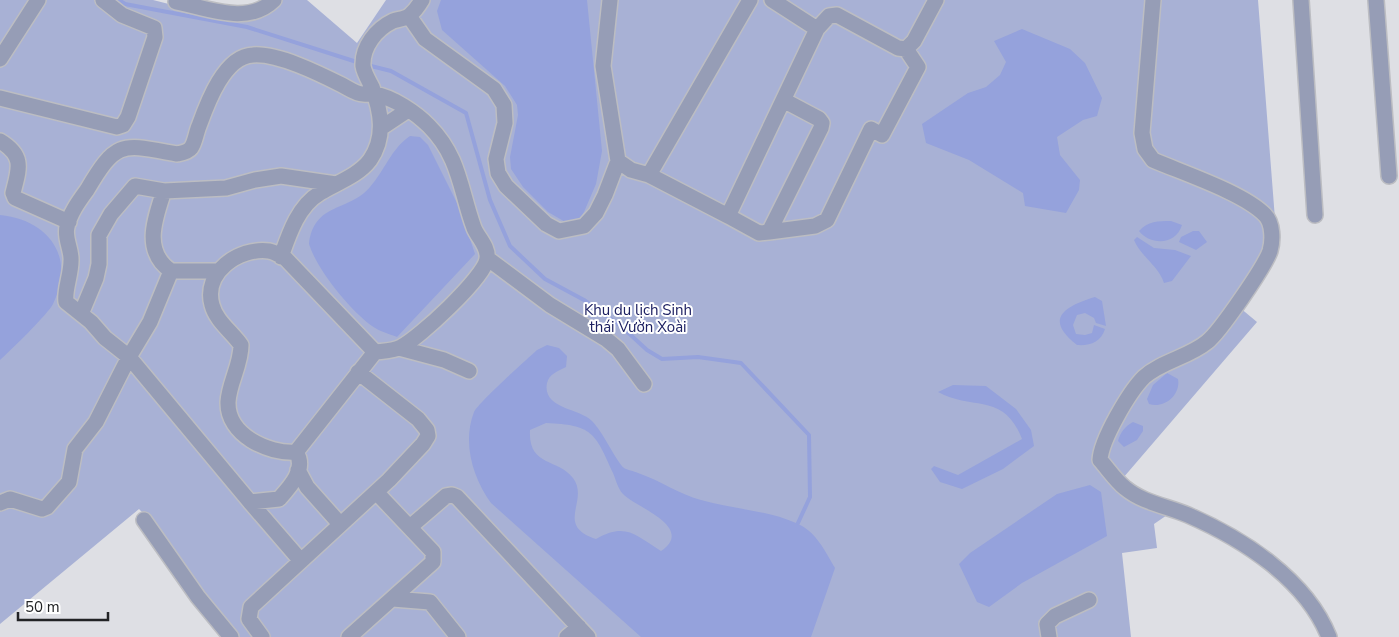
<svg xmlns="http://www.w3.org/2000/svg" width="1399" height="637" font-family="'Nunito Sans',sans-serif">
	<rect width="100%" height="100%" fill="#dedfe4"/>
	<path fill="#a8b1d5" d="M0,0H153L228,19L249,21L267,12L280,0H307L357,43L386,0H1258L1276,232L1239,307L1257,322L1117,485L1170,513L1154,524L1157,548L1122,553L1131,637H237L148,518L139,509L0,624Z"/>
	<path fill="#95a2dc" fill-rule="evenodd" d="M441,0H587L602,151L596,184L584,212L578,221L567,223L548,212L523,187L511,169L510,157L518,115L517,105L505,86L442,30L437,11Z
		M1022,29L1070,49L1085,63L1102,98L1097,116L1083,120L1057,137L1060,155L1080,180L1079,190L1066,213L1025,206L1023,193L969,160L926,143L922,124L968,93L986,87L1000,75L1006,62L994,41Z
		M410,136L420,137L428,145L460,209L475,254L397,337C389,334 379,331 372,326C350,310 317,270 309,244C314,202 349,212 370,187C385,170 391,149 410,136Z
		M0,215C49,220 76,257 53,304C48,314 10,351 0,360Z
		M1171,221L1182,225C1176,245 1151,246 1139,231C1148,221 1158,221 1171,221Z
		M1193,231H1199L1207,242L1196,250L1179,242L1181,237Z
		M1137,237L1154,248L1175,250L1191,256L1172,281L1164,283C1158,265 1141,257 1134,240Z
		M1095,297L1102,301L1106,326L1096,323L1094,318L1085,313L1077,315L1073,325L1076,334L1085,335L1092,333L1094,325L1105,329C1101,342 1090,346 1077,345C1043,319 1065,306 1095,297Z
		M547,345L559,348L567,356L566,367C558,371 549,374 547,383C542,409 579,408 592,421C603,432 616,461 624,468C627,470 634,471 638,473C659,480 679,494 701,500C732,509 766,510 796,523C816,531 825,551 835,568L811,637H641L491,503C473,478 462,443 474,412C478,403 526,360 537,350ZM546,423C592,425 595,432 613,473C616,480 618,489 623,494C635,507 696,527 661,551C635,535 626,522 596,539C554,525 590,501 573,478C558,458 528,467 530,430Z
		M1167,373L1178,379C1181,395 1164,409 1149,404L1147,399L1153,385Z
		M953,385L986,386L1016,409L1031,430L1034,446L1003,469L962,489L940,482L931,469L934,466L958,475L1022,439C1004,392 973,411 938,392Z
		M1133,422L1143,426V431L1137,440L1124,447L1118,441C1120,433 1125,426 1133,422Z
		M1090,485L1101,492L1107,536L1022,583L989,607L977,602L959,564L970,553L1057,494Z"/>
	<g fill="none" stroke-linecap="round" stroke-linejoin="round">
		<path stroke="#95a2dc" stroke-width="4" d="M119,0L125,4L247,27L360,63
			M367,65L391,71L466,113L490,200L510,246L545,279L584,300L622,327L647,350L662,359L698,357L741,363L809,435L810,497L798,523"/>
		<g stroke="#bcbdc2" stroke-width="18">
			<path id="minor" d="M610,0L603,66L618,161L631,170L649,175L728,216
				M772,0L817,29
				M1153,0L1142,133L1145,149L1153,160C1183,173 1244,193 1265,215C1273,223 1273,241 1270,251C1265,266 1220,332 1207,342C1189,357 1162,361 1144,377C1129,392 1101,440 1100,460C1108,469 1116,481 1125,488C1143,503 1167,506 1188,515C1243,539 1306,579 1329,637
				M1301,0L1315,215
				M1376,0L1389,176
				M176,2C208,8 248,26 274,0
				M409,16L425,39L494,89L504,105L505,123L496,159L498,173L506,186L546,224L559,231L584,226L596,213L605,195L618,161
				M0,59L38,0
				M0,98L117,127L123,125L128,117L155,37L154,28L122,15L103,0
				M785,101L819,119L822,123L821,128L769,232L759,233L728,216L817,29L829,16L837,15L898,48L906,49L914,41L936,0
				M381,128L408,110
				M0,141C25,156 19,169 13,193L15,198L69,222
				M649,175L750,0
				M164,191C155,218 142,251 171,271
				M769,232L815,226L827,220L871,129L882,135L918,67L906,49
				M281,257C289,234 298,206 320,193C336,183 358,176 370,160C386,137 381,111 372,87C369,81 364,73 363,66C362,47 376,29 393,21C398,19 406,19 410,15C415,11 419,5 422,0
				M487,258L550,305L606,339L618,349L644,384
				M218,271H171L150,322L129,357L250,502L279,499C290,487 307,469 296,452
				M81,314L96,278L99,264V235L111,214L135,186L164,191L226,188L255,180L281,176L336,184
				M399,348L444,360L469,371
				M298,470L307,487L340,524
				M250,502L301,561
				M0,503L10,499L42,509L47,507L69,482L75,449L96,422L129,357L105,338L91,322L66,302C64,291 71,275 71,261C72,250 64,238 67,227C70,213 79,201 87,190C117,139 122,144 177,154C182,153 188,152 191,148C195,143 196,133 199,126C207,104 224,56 253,55C278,53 320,74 342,85C348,88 356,94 363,94C366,95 370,93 374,94C393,97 416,113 429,126C460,157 460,190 474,228C478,238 489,247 487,259C484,278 419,338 401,347C394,351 383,351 375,352L296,452C268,454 227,435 228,402C229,383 241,365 241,345C232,332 216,321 212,305C203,273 238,247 269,251C275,252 281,256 286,259L375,352
				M144,520L198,597L231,637
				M410,527L446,496L452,495L457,497L588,637
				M393,599L430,602L458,637
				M262,637L249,619L251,607L389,480L423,444L428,436L427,430L418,419L358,372
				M349,637L433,562V552L376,492
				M567,637L579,627
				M1049,637L1047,624L1055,616L1089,600"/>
		</g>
		<use href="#minor" stroke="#969db6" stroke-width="15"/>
	</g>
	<g text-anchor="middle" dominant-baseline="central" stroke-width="4" stroke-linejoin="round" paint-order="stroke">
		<g font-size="15" fill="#1d2062" stroke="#fff">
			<text x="638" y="310">Khu du lịch Sinh<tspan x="638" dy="17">thái Vườn Xoài</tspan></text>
		</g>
	</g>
	<path d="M18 612v8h90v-8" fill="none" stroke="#222325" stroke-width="2.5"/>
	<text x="25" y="612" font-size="15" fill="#222325" stroke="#ffffff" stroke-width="4" paint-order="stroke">50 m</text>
</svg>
